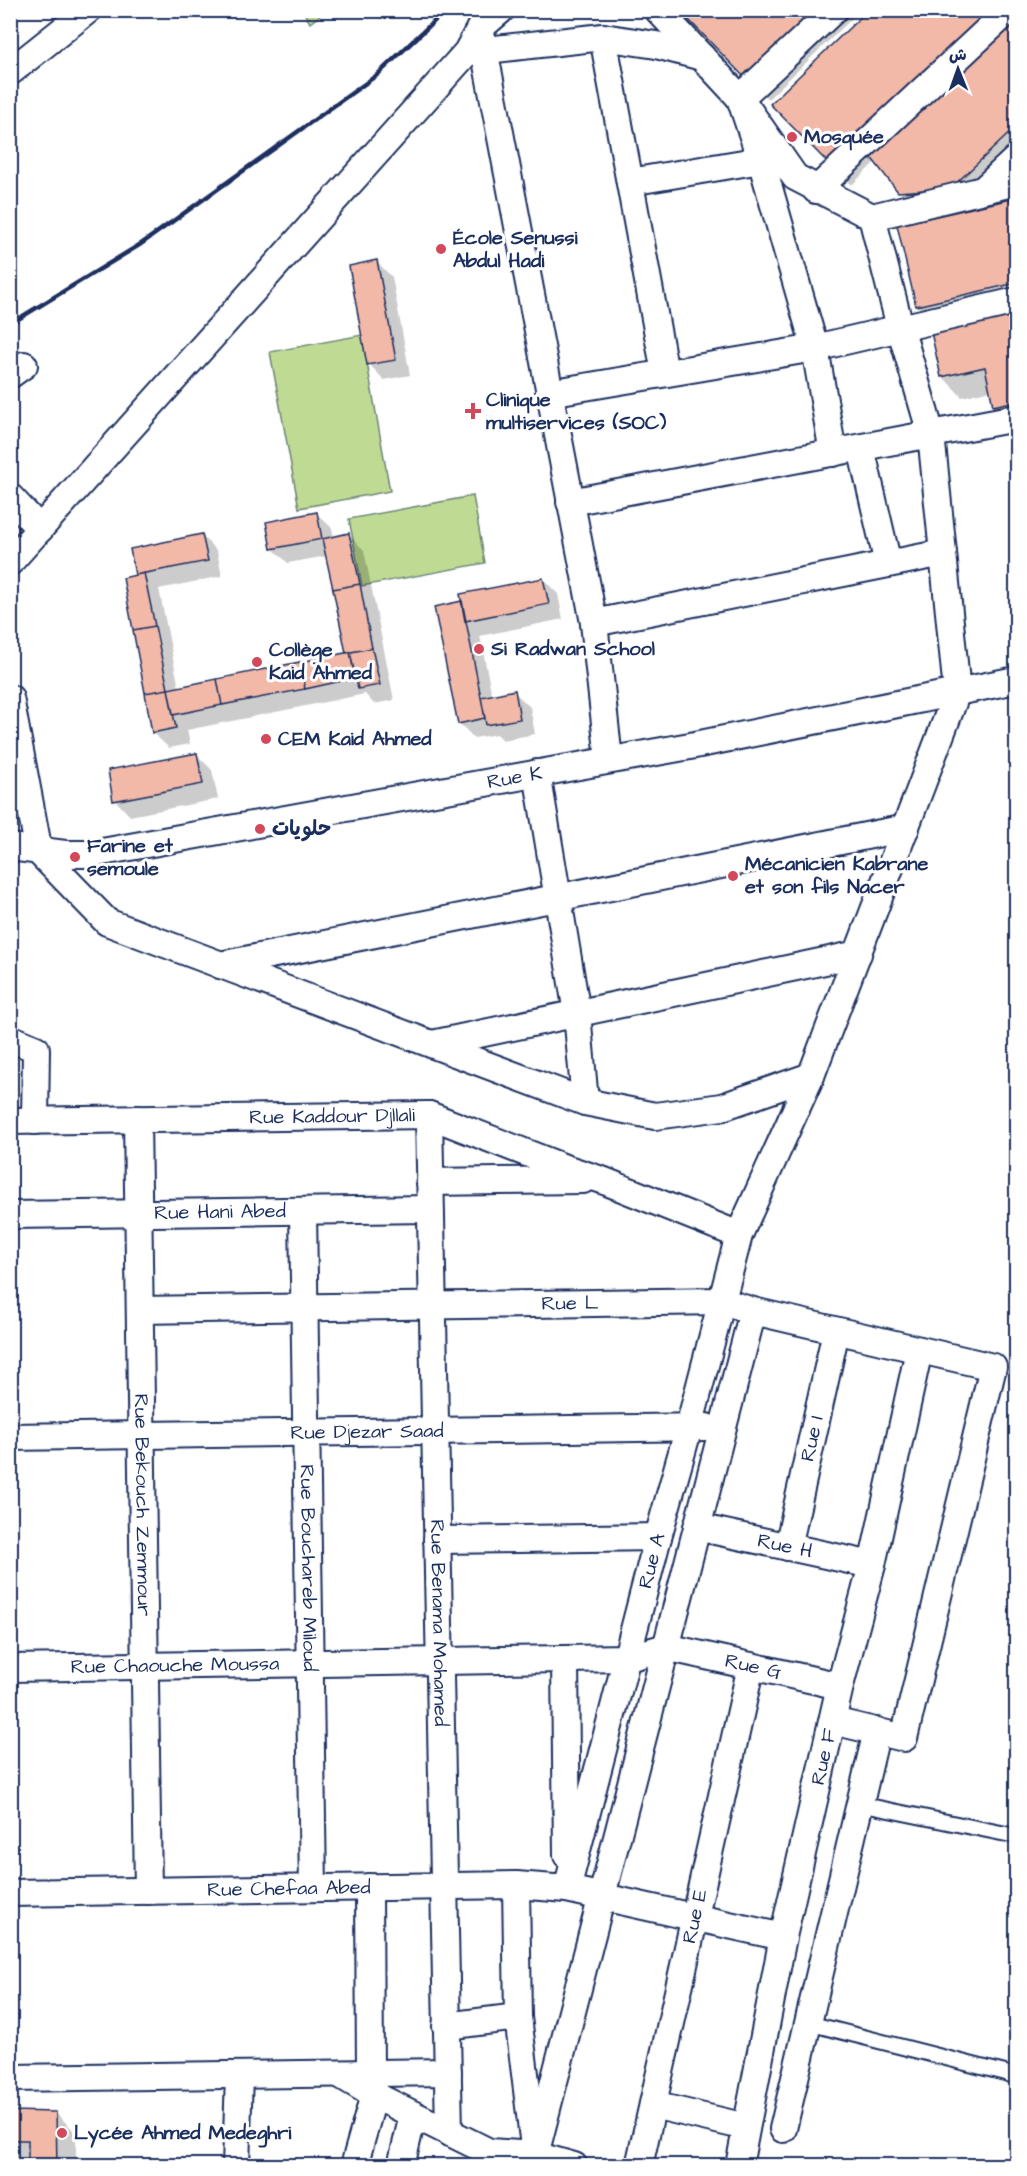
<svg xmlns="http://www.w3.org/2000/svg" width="1027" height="2176" font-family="'Architects Daughter','Playpen Sans Arabic',sans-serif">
	<rect width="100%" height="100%" fill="#fff"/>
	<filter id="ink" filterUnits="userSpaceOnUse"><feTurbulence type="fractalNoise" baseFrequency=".0167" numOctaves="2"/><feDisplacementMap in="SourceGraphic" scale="12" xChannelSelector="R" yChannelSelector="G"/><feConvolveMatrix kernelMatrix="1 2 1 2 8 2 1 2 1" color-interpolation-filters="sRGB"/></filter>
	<g filter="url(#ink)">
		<path fill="#bfdb93" stroke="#6d8578" stroke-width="1.5" d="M303,11H326L310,23Z
			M362,335L390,491L299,508L270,352Z
			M473,496L485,563L362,586L349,519Z"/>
		<path fill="#0003" d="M688,10H861L768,99Z
			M1016,10V166L972,207L920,212L899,191L876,161L852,185L773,104Z
			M1016,200V307L937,326L917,305L899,227Z
			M377,262L392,277L410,375L384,380L369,364Z
			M1016,315V425H1015L994,405L991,390L962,397L942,376L933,333Z
			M316,513L332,528L334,538L349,535L364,550L394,700L374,704L365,694L187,730L190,744L169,748L153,733L125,579L137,577L132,550L202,536L217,551L222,576L159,589L179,688L347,654L327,556L288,563L272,548Z
			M543,579L558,594L563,619L480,636L492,696L514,692L530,707L535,734L503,740L497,734L474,738L459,723L463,602Z
			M196,754L212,770L218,799L130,816L115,800Z
			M10,2113H56L76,2133V2166H30V2160L10,2159Z"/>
		<path fill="#f2b9a9" stroke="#1b2f5e" stroke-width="1.5" d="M695,10H820L747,80L687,18Z
			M868,10H992L831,166L770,104Z
			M1016,18V127L951,188L898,192L870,156Z
			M1016,198V283L916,306L897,225Z
			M377,260L396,360L367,365L349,266Z
			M1016,314V401L993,406L985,367L941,377L931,332Z
			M317,512L322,539L271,549L266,522Z
			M349,533L360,584L333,589L322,539Z
			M202,534L208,561L135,575L130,549Z
			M144,573L155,626L133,630L123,578Z
			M543,578L549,604L465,621L460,594Z
			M360,584L372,648L346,653L333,589Z
			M462,601L485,718L458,724L434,607Z
			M155,626L168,689L145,693L133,630Z
			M372,648L380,685L358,689L350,652Z
			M350,652L355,678L305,689L300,662Z
			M300,662L305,689L222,705L217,679Z
			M217,679L222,705L173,715L168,689Z
			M168,689L176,728L152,733L145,693Z
			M515,690L520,719L486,725L481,697Z
			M197,753L203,784L113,801L108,770Z
			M10,2111L56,2112L57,2166H28V2140H10Z"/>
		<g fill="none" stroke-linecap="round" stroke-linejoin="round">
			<g stroke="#1b2f5e" stroke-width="18">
				<path id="service" d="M859,1804L1016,1836
					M808,2023L1005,2073L1011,2075L1016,2071"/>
			</g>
			<g stroke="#1b2f5e" stroke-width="30">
				<g id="minor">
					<path d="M480,28L594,623L609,760"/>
					<path d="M603,37L665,373"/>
					<path d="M468,52L603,37L656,45L702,57"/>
					<path d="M10,72L88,10"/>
					<path d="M630,182L761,160"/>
					<path d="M985,188L1016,159"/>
					<path d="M816,190L1009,10"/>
					<path d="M872,217L1016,182"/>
					<path d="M10,375L24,365"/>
					<path d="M549,393L815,348L1016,301"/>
					<path d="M861,448L888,564"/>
					<path d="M833,453L815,348L761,160L740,98L834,10"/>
					<path d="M10,497L40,529"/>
					<path d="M570,502L1016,418"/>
					<path d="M10,562L467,52L480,28L501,10"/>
					<path d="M594,623L943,553"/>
					<path d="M10,698L39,852L107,922L585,1102L655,1116L722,1107L811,1076L957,692L931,434L900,327L872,217L795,177L740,98L658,10"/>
					<path d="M537,773L577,1013L585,1102"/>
					<path id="s1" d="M10,847L65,854H91L690,746L1016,680"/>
					<path d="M220,965L906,828"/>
					<path d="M10,1038L36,1049L35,1121"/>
					<path d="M432,1044L858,954"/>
					<path id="s2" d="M429,1115L449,2133"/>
					<path id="s3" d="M137,1119L148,1891"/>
					<path id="s4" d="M10,1121L429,1115L565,1168L602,1180L739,1235"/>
					<path d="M430,1182L583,1180"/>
					<path id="s5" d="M303,1211L313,1888"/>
					<path id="s6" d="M10,1215L430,1209"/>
					<path id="s7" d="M140,1310L721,1301L753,1311L993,1367L904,1738L833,1721"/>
					<path id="s8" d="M10,1437L706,1427"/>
					<path id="s9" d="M697,1527L872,1565"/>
					<path d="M437,1540L658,1537"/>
					<path id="s10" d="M788,1547L836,1331"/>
					<path d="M565,1659L567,1855"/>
					<path id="s11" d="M10,1668L628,1658L666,1647L840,1686"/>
					<path d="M516,1885L518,2017L535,2155L574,2166"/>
					<path id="s12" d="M567,1889L658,1537L689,1427L739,1235L811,1076"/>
					<path id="s13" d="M10,1893L516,1885L567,1889L783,1937"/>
					<path d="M446,2026L518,2017"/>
					<path d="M339,2074L374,2095L489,2152L535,2155L753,1311"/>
					<path d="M10,2078L448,2072"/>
					<path d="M653,2105L746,2127"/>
					<path d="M783,2129L877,1731"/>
					<path d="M236,2166L239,2075"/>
					<path d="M354,2166L374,2095L370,2073L369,1887"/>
					<path d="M401,2166L413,2115"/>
					<path id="s14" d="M639,2166L751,1666"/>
					<path id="s15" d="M739,2166L783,1937L840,1686L872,1565L919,1350"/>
				</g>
			</g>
			<use href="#service" stroke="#fff" stroke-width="14"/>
			<use href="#minor" stroke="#fff" stroke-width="26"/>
			<path stroke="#1b2f5e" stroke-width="4.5" d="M10,324L141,244L377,75L446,10"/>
		</g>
	</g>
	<g fill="#d1495b" stroke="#fff" stroke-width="2">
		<circle cx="792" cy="137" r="6"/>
		<circle cx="441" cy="249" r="6"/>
		<path d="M470 402h6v6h6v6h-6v6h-6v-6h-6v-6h6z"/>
		<circle cx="479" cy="649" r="6"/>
		<circle cx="257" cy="662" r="6"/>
		<circle cx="266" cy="739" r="6"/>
		<circle cx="260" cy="829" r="6"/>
		<circle cx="75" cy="857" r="6"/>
		<circle cx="733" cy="876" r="6"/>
		<circle cx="62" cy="2133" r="6"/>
	</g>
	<g text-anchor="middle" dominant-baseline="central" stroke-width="6" stroke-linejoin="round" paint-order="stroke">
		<g font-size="20" font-weight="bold" fill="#1b2f5e" stroke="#fff" text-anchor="start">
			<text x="804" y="137">Mosquée</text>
			<text x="453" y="238">École Senussi<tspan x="453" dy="23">Abdul Hadi</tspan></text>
			<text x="486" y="400">Clinique<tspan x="486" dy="23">multiservices (SOC)</tspan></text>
			<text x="491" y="649">Si Radwan School</text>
			<text x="269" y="650">Collège<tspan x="269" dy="23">Kaid Ahmed</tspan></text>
			<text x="278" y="739">CEM Kaid Ahmed</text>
			<text x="272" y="829">حلويات</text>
			<text x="87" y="846">Farine et<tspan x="87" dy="23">semoule</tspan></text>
			<text x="745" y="864">Mécanicien Kabrane<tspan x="745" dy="23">et son fils Nacer</tspan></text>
			<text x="74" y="2133">Lycée Ahmed Medeghri</text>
		</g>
		<g font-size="20" fill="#1b2f5e" stroke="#fff">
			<text stroke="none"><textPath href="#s1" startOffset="512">Rue K</textPath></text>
			<text stroke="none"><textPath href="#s4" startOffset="322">Rue Kaddour Djllali</textPath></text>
			<text stroke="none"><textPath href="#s6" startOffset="210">Rue Hani Abed</textPath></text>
			<text stroke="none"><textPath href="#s7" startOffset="430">Rue L</textPath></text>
			<text stroke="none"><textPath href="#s8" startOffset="357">Rue Djezar Saad</textPath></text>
			<text stroke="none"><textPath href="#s10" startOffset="111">Rue I</textPath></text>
			<text stroke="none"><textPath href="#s3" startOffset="386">Rue Bekouch Zemmour</textPath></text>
			<text stroke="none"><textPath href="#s9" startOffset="90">Rue H</textPath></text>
			<text stroke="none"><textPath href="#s12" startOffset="339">Rue A</textPath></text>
			<text stroke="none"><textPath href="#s5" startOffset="357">Rue Bouchareb Miloud</textPath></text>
			<text stroke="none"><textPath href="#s2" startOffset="508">Rue Benama Mohamed</textPath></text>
			<text stroke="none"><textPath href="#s11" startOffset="165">Rue Chaouche Moussa</textPath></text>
			<text stroke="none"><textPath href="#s11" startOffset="747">Rue G</textPath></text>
			<text stroke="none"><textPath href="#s15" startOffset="418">Rue F</textPath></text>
			<text stroke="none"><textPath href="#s13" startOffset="279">Rue Chefaa Abed</textPath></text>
			<text stroke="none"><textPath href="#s14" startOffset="256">Rue E</textPath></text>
		</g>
	</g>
	<rect width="1027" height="2176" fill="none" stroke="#fff" stroke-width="36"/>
	<rect x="18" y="18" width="991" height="2140" fill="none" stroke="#1b2f5e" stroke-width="2" filter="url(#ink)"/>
	<g transform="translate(958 69) rotate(359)" stroke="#ffffff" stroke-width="4.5" paint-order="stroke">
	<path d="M0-4.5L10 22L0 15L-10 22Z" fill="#1b2f5e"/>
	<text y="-9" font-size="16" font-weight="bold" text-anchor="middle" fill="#1b2f5e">ش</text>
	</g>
</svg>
